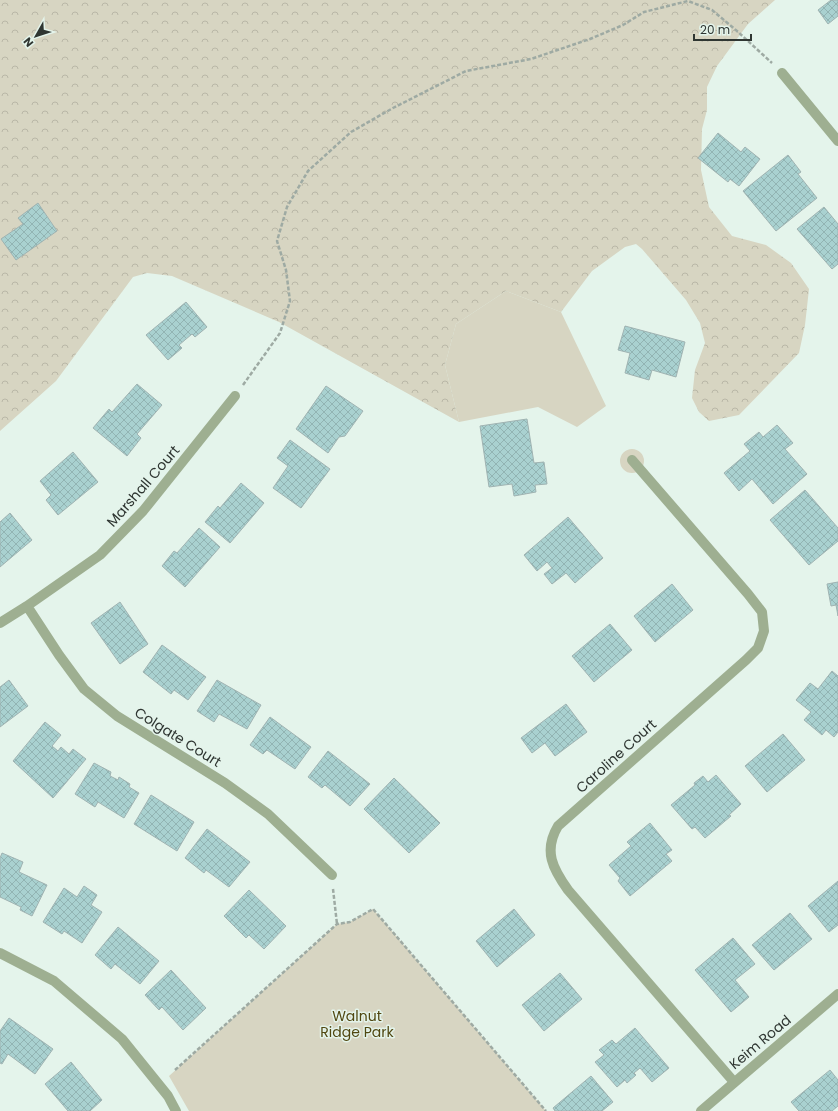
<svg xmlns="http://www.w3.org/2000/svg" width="838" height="1111" font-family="Poppins,sans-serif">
	<defs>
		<pattern id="forest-crowns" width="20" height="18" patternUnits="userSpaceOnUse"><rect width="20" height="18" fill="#d7d5c2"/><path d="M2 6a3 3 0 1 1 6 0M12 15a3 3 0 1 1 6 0" fill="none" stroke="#b9b7a7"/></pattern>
		<pattern id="building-cross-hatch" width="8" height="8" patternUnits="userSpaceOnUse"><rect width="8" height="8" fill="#a9d1d0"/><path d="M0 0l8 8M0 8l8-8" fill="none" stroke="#92b4b3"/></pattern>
	</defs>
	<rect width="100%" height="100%" fill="#e4f4eb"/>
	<path fill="#d7d5c2" d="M506,291L561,312L606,406L577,427L538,407L459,422L445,365L456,324Z
		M620 461a12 12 0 1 1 24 0a12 12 0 1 1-24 0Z
		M373,909L546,1111H189L169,1076L337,924L350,922Z"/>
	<path fill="url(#forest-crowns)" d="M0,0H775L748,24L717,66L707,87V110L702,129L701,170L709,207L732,236L766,245L791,263L809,289L805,325L799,353L739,415L709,421L699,412L692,398L695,370L705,343L700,323L686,300L642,249L636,244L625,247L592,271L561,312L506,291L456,324L445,365L459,422L279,322L172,276L147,273L133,277L56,381L0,431Z"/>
	<path fill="url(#building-cross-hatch)" stroke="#a0b3b2" d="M831,0H838V16L828,24L818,10Z
		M718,133L741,152L745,147L760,159L739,186L730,179L728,182L698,158Z
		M788,155L801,172L798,174L817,198L776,231L743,191Z
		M38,203L57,231L16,260L1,239L23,224L18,218Z
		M824,207L838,224V264L832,269L797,229Z
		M186,302L207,327L195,337L192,334L179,345L182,348L168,360L146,335Z
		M625,326L685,342L676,377L652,370L649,380L625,373L630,353L618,350Z
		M137,384L162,405L137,434L141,438L127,456L93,428L109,409L112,412Z
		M326,386L363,411L345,436L339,437L328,453L296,429Z
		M527,419L534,463L544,462L547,484L535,485L536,492L514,496L512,484L489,487L480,426Z
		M777,425L793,443L785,449L807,474L773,504L752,479L739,491L724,473L750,451L744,444L759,432L763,437Z
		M290,440L330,469L301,508L273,488L288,466L277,458Z
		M73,452L98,482L58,515L46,500L51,495L40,481Z
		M241,483L264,503L230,543L205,522L218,506L220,508Z
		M805,490L838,528V541L809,565L770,520Z
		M10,513L32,540L0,567V522Z
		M568,517L603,558L575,583L566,573L552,584L544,574L552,568L547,562L537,571L524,555Z
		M199,528L220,547L185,587L162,566L174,551L177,553Z
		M838,582V616L836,605L831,606L827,584Z
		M672,584L693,610L655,642L634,616Z
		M120,602L148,644L120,664L91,623Z
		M610,624L632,650L594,682L572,656Z
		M162,645L206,677L188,700L174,690L171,694L143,672Z
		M832,671L838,676V732L834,737L826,730L822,735L804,720L811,712L796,700L810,683L818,689Z
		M9,680L28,706L0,727V687Z
		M217,680L261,705L247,729L219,714L214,722L197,711Z
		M566,704L587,732L555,756L545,743L532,753L521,738Z
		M270,717L311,747L295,769L267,750L263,754L250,745Z
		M45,722L61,735L52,746L58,751L61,747L69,754L73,749L86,759L53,798L13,761Z
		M783,734L805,760L767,792L745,766Z
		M328,751L370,784L350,806L325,785L322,788L308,777Z
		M94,763L111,772L110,776L118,780L119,777L130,784L129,787L139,793L124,818L98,802L95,807L75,794Z
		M716,775L741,804L729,815L731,816L705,838L695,827L692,829L671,805L695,785L694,783L703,776L708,782Z
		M394,778L440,823L409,853L364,809Z
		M151,795L194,822L177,851L134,824Z
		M650,823L672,850L666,854L672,861L630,896L618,881L620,878L609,865L631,846L627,842Z
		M207,829L250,862L229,887L206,870L204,873L185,858Z
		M2,853L23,862L19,872L47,885L32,916L20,910L21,907L0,897V858Z
		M838,881V925L829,932L808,906Z
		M84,886L97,895L91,905L102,912L82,943L64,931L62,934L43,922L64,888L77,897Z
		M249,890L286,926L264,949L249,935L246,938L224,916Z
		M514,909L535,935L497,967L476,941Z
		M790,913L812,939L774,970L752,945Z
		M118,927L159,961L140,984L115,964L111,969L95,955Z
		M733,938L755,964L735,980L749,997L731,1012L695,970Z
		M171,970L206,1008L183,1030L162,1007L159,1010L145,995Z
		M560,973L582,999L544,1031L522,1005Z
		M9,1018L53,1049L35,1074L8,1054L2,1064L0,1063V1031Z
		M635,1028L669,1068L652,1082L640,1068L634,1073L636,1075L627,1083L625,1080L617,1087L595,1062L604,1055L599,1050L612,1040L616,1044Z
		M71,1062L102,1100L90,1111H68L45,1084Z
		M830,1070L838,1080V1106L832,1111H799L791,1102Z
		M591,1076L613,1102L602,1111H555L553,1108Z"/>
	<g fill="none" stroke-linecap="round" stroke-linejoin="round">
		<path stroke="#9eaaa3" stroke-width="2.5" stroke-dasharray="4 2" stroke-linecap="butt" d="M243,385L280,333L290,301L286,270L277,241L287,207L308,171L351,132L393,108L466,71L531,59L590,39L623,25L644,12L688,1L712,10L737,31L772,63
			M333,889L337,924
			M175,1070L337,924L350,922L373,909L546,1111"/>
		<path stroke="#9eaf91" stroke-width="10" d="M782,73L838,141
			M632,460L748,594L762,612L764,631L758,648L746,660L558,826C543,851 553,869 568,890L734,1082
			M27,606L59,655L84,689L117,716L225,783L268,814L332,875
			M0,623L27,606L100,555L143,511L235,396
			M0,953L54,981L122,1039L168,1096L176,1111
			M701,1111L838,994"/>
	</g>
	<g text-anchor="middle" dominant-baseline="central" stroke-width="3" stroke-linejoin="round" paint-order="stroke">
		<g font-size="14" fill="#2f3632" stroke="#e4f4eb">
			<text transform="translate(143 486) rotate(-49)">Marshall Court</text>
			<text transform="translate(178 737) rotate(32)">Colgate Court</text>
			<text transform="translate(616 756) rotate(-42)">Caroline Court</text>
			<text transform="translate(760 1042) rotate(-40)">Keim Road</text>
		</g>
		<g font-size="14" fill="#504710" stroke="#e4f4eb">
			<text x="357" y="1016">Walnut<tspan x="357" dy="16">Ridge Park</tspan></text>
		</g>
	</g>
	<g transform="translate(36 36) rotate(231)" stroke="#e4f4eb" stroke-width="3" paint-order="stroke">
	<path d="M0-3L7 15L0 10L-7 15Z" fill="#2f3632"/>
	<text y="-6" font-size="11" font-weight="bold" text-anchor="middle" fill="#2f3632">N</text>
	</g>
	<path d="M694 34v6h57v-6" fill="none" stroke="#2f3632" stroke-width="2"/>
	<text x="700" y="34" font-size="12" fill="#2f3632" stroke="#e4f4eb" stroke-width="3" paint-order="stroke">20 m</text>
</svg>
